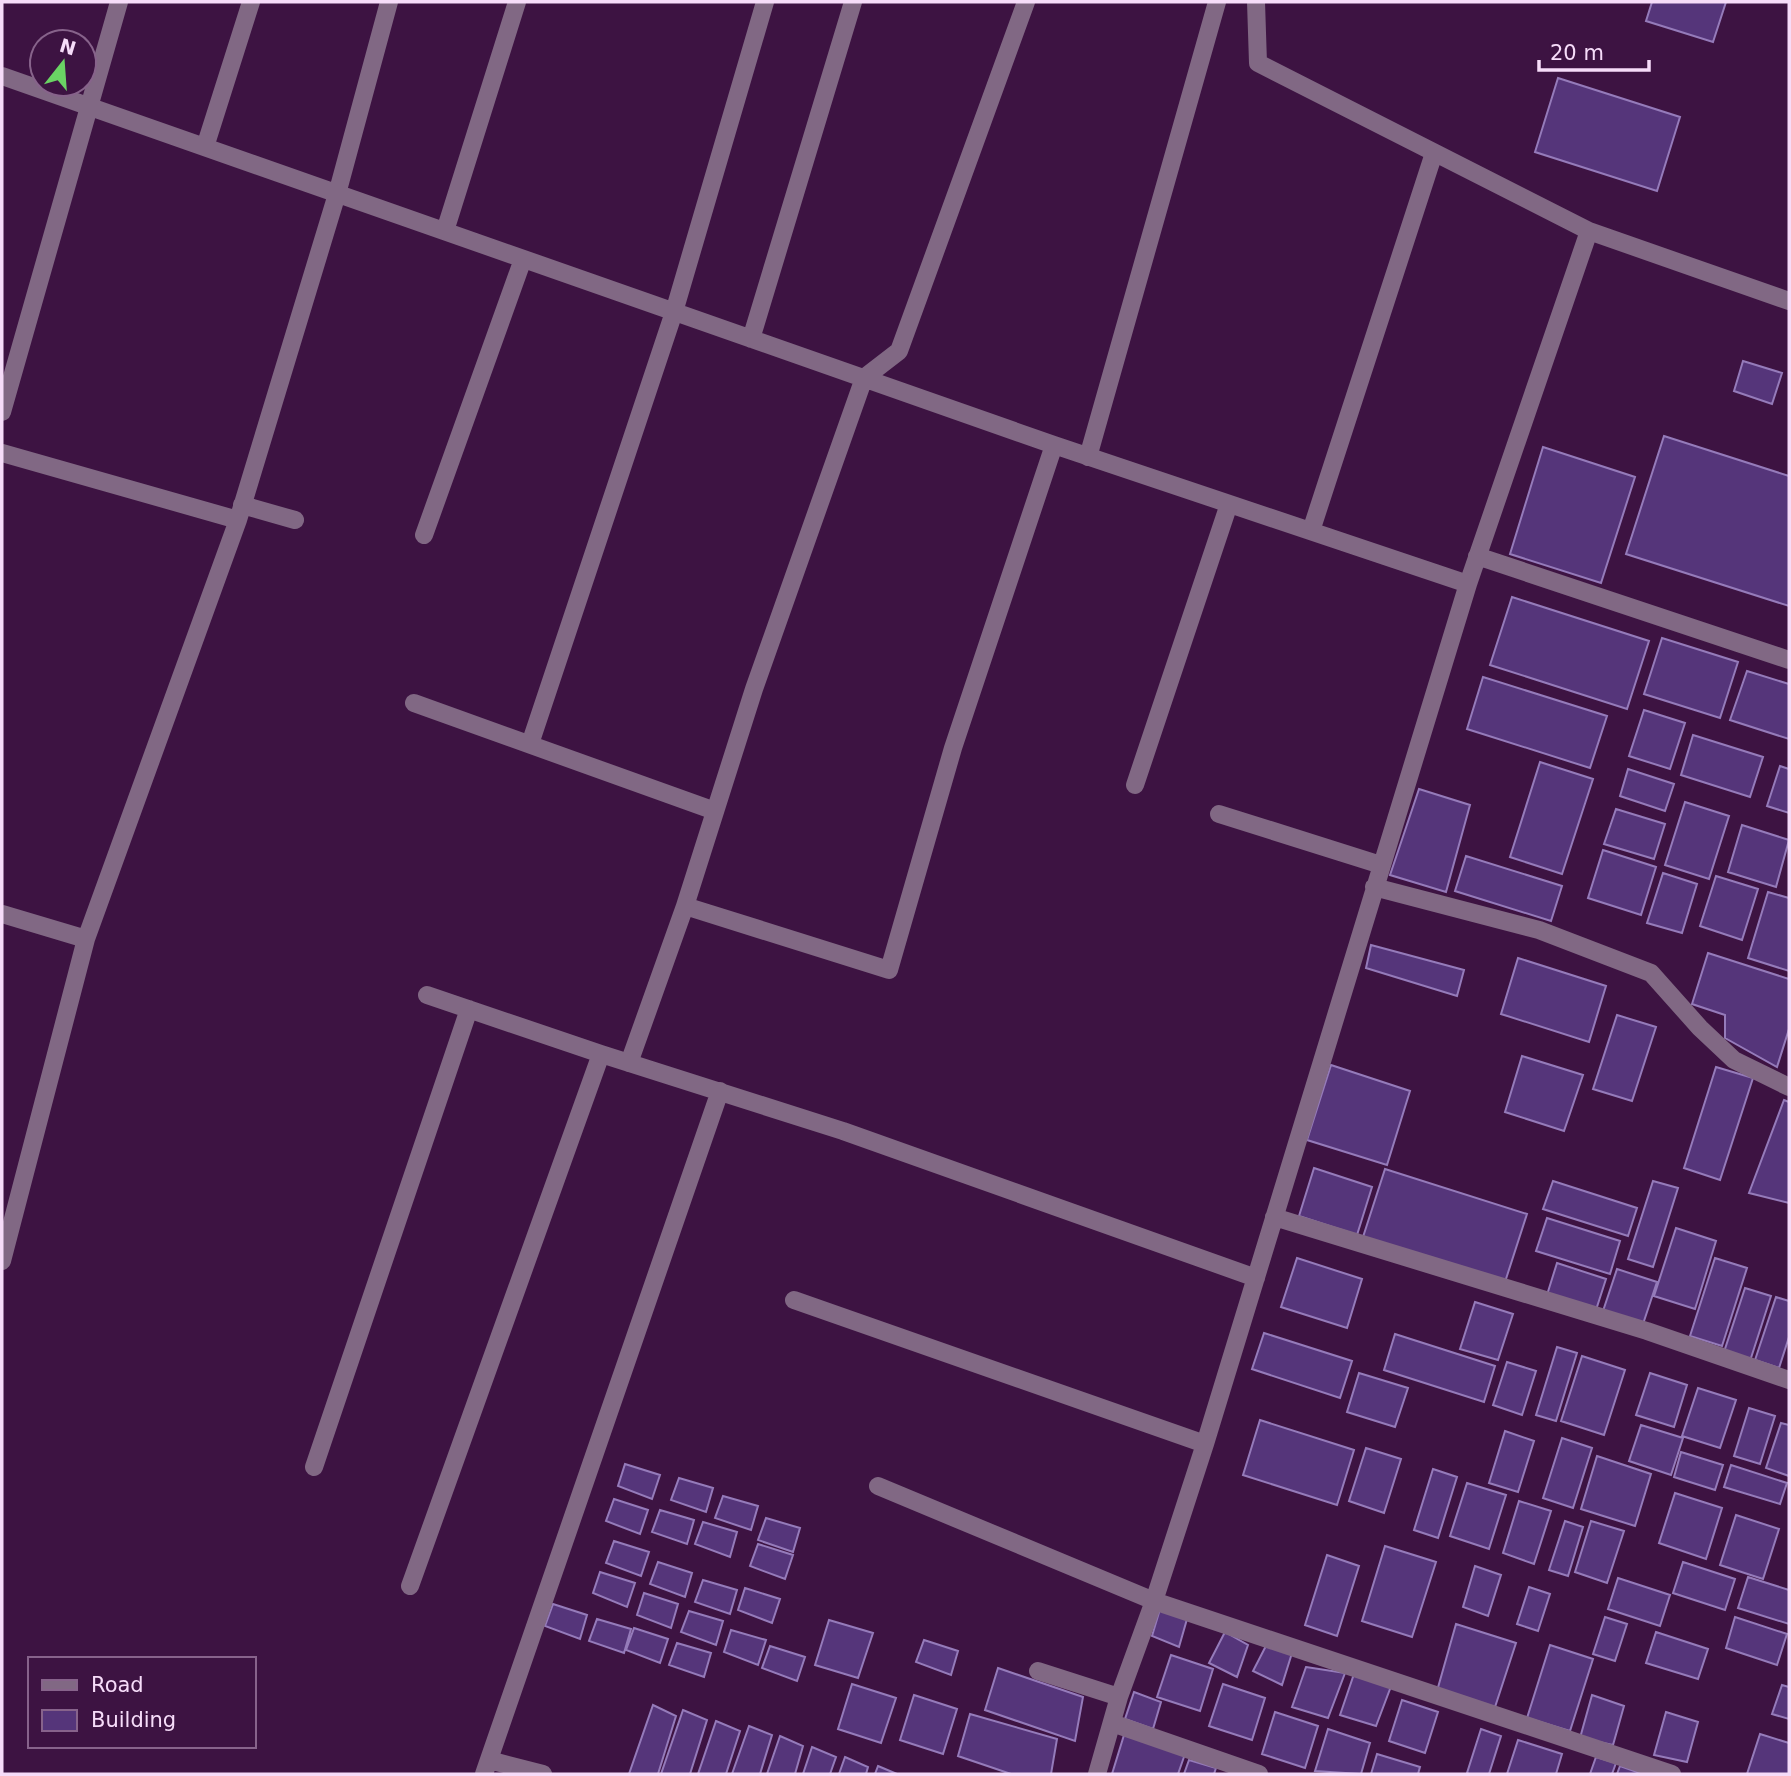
<svg xmlns="http://www.w3.org/2000/svg" width="1791" height="1776" font-family="'DejaVu Sans',sans-serif">
	<rect width="100%" height="100%" fill="#3d1342"/>
	<path fill="#55357a" stroke="#957bba" stroke-width="2" d="M1652,2H1726L1713,42L1646,21Z
		M1558,78L1680,117L1657,191L1535,152Z
		M1743,361L1782,373L1772,404L1734,391Z
		M1664,436L1789,476V606L1626,554Z
		M1543,447L1635,477L1601,583L1510,554Z
		M1512,597L1649,641L1627,709L1490,665Z
		M1662,638L1738,662L1720,718L1644,694Z
		M1747,671L1789,684V739L1730,720Z
		M1483,677L1607,716L1590,768L1467,729Z
		M1644,710L1685,723L1670,769L1629,756Z
		M1693,735L1763,757L1750,797L1681,775Z
		M1540,762L1593,779L1562,874L1510,857Z
		M1780,766L1789,769V813L1767,806Z
		M1628,769L1674,784L1665,811L1620,796Z
		M1419,789L1470,805L1446,892L1390,875Z
		M1685,802L1729,816L1709,879L1665,865Z
		M1616,809L1665,824L1654,859L1604,844Z
		M1742,825L1789,840L1776,887L1728,872Z
		M1603,850L1656,867L1641,915L1588,898Z
		M1466,856L1562,886L1551,921L1455,891Z
		M1663,873L1697,884L1682,933L1647,923Z
		M1716,876L1758,889L1742,940L1700,926Z
		M1768,892L1789,898V971L1748,958Z
		M1371,945L1464,970L1457,996L1366,968Z
		M1708,953L1789,979V1029L1777,1067L1725,1038V1015L1692,1004Z
		M1518,958L1606,986L1589,1042L1501,1014Z
		M1617,1015L1656,1027L1632,1101L1593,1089Z
		M1522,1056L1583,1075L1564,1131L1505,1112Z
		M1331,1065L1410,1091L1387,1165L1307,1140Z
		M1716,1067L1753,1078L1720,1180L1684,1168Z
		M1784,1100L1789,1102V1203L1749,1193Z
		M1314,1168L1372,1187L1357,1235L1299,1216Z
		M1385,1169L1527,1214L1505,1282L1363,1237Z
		M1553,1181L1637,1208L1628,1236L1543,1209Z
		M1653,1181L1678,1188L1653,1267L1628,1259Z
		M1547,1218L1620,1241L1610,1274L1536,1251Z
		M1676,1228L1716,1241L1695,1309L1654,1296Z
		M1297,1258L1362,1279L1347,1328L1281,1307Z
		M1715,1258L1747,1268L1722,1346L1690,1336Z
		M1557,1263L1606,1279L1595,1313L1546,1298Z
		M1617,1269L1657,1282L1643,1324L1603,1311Z
		M1745,1288L1771,1296L1750,1361L1724,1352Z
		M1776,1297L1789,1301V1337L1779,1368L1755,1360Z
		M1475,1302L1513,1314L1498,1360L1460,1349Z
		M1264,1333L1352,1361L1340,1398L1252,1369Z
		M1395,1334L1495,1366L1484,1402L1384,1370Z
		M1557,1347L1577,1353L1556,1421L1536,1415Z
		M1582,1356L1625,1370L1604,1435L1561,1421Z
		M1507,1362L1536,1371L1522,1415L1493,1405Z
		M1359,1373L1408,1388L1395,1427L1347,1412Z
		M1650,1373L1687,1385L1674,1427L1636,1415Z
		M1698,1388L1736,1400L1720,1448L1682,1436Z
		M1749,1408L1775,1416L1760,1464L1734,1456Z
		M1260,1420L1354,1450L1337,1505L1243,1475Z
		M1781,1423L1789,1425V1476L1766,1468Z
		M1641,1425L1683,1438L1671,1475L1629,1461Z
		M1505,1431L1534,1441L1518,1492L1489,1483Z
		M1562,1438L1592,1448L1573,1508L1543,1498Z
		M1366,1448L1401,1459L1384,1513L1349,1501Z
		M1681,1452L1723,1465L1715,1490L1674,1477Z
		M1597,1456L1651,1474L1635,1526L1581,1509Z
		M625,1464L660,1475L652,1499L618,1486Z
		M1731,1465L1787,1483L1780,1504L1724,1487Z
		M1433,1469L1457,1477L1438,1538L1414,1530Z
		M679,1478L713,1488L706,1512L671,1500Z
		M1467,1483L1506,1495L1489,1549L1450,1536Z
		M1675,1493L1722,1508L1706,1559L1659,1543Z
		M723,1496L758,1506L751,1530L715,1518Z
		M614,1499L648,1510L640,1534L606,1521Z
		M1519,1501L1551,1511L1534,1564L1503,1553Z
		M660,1510L694,1520L687,1544L652,1532Z
		M1736,1515L1779,1529L1763,1579L1720,1565Z
		M766,1518L800,1528L793,1552L758,1540Z
		M1565,1521L1583,1527L1568,1576L1549,1570Z
		M1591,1521L1624,1531L1607,1583L1575,1572Z
		M703,1522L737,1532L730,1557L695,1544Z
		M614,1541L649,1552L641,1576L606,1563Z
		M758,1544L793,1555L785,1579L750,1566Z
		M1385,1546L1436,1562L1412,1637L1362,1621Z
		M1327,1555L1359,1566L1337,1636L1305,1625Z
		M658,1562L692,1573L685,1597L650,1584Z
		M1683,1562L1735,1579L1725,1610L1673,1593Z
		M1475,1566L1501,1575L1488,1616L1463,1607Z
		M600,1572L635,1583L627,1607L593,1593Z
		M1748,1577L1789,1590V1624L1738,1608Z
		M1618,1578L1670,1595L1660,1626L1608,1609Z
		M703,1580L737,1590L730,1614L695,1602Z
		M1529,1587L1550,1594L1538,1631L1517,1624Z
		M745,1588L780,1599L772,1623L738,1610Z
		M644,1593L678,1604L671,1628L637,1615Z
		M553,1604L587,1615L580,1639L545,1626Z
		M1160,1609L1187,1619L1179,1647L1152,1636Z
		M689,1611L723,1621L716,1645L681,1632Z
		M1605,1617L1627,1624L1615,1661L1593,1654Z
		M1735,1617L1787,1634L1777,1665L1726,1648Z
		M597,1619L631,1629L624,1653L589,1641Z
		M829,1620L873,1633L858,1678L815,1665Z
		M1456,1624L1516,1643L1495,1707L1437,1691Z
		M634,1628L668,1639L660,1663L626,1650Z
		M731,1630L766,1640L758,1665L724,1652Z
		M1225,1632L1248,1645L1237,1677L1209,1663Z
		M1656,1632L1708,1649L1698,1679L1646,1663Z
		M924,1640L958,1651L951,1675L916,1662Z
		M1269,1640L1292,1653L1282,1685L1253,1671Z
		M677,1643L711,1653L704,1677L669,1665Z
		M1550,1645L1593,1659L1570,1731L1527,1718Z
		M770,1646L805,1657L797,1681L762,1668Z
		M1171,1655L1213,1669L1200,1711L1157,1697Z
		M1306,1667L1345,1673L1328,1718L1292,1707Z
		M998,1668L1083,1697L1075,1741L985,1710Z
		M1354,1674L1393,1681L1376,1726L1340,1715Z
		M852,1684L896,1698L881,1743L838,1729Z
		M1223,1684L1265,1698L1252,1740L1209,1726Z
		M1782,1685L1789,1687V1719L1772,1714Z
		M1134,1692L1161,1702L1153,1729L1125,1719Z
		M914,1695L957,1709L943,1754L900,1740Z
		M1592,1695L1624,1706L1613,1745L1580,1738Z
		M1402,1700L1438,1712L1425,1753L1389,1741Z
		M653,1705L676,1716L658,1774H629Z
		M683,1710L707,1720L690,1774H661Z
		M1275,1712L1318,1726L1305,1768L1262,1754Z
		M1666,1712L1698,1722L1687,1762L1654,1755Z
		M970,1714L1057,1739L1051,1774H1011L958,1756Z
		M716,1721L740,1731L726,1774H698Z
		M749,1726L772,1735L760,1774H732Z
		M1328,1729L1370,1743L1361,1774L1315,1771Z
		M1481,1729L1501,1736L1489,1774H1469L1467,1773Z
		M1760,1734L1789,1743V1774H1747Z
		M1124,1735L1185,1754L1178,1774H1112Z
		M780,1736L803,1746L795,1774H767Z
		M1518,1740L1562,1754L1556,1774H1507Z
		M812,1747L836,1757L830,1774H803Z
		M1377,1754L1420,1767L1418,1774H1371Z
		M845,1757L868,1767L866,1774H839Z
		M1596,1757L1616,1763L1612,1774H1590Z
		M1189,1760L1216,1768L1214,1774H1184Z
		M878,1766L897,1774H875Z
		M1620,1766L1640,1773L1639,1774H1617Z"/>
	<g fill="none" stroke-linecap="round" stroke-linejoin="round">
		<path stroke="#816884" stroke-width="18" d="M2,76L1054,445L1468,584
			M205,147L251,2
			M445,231L517,2
			M1589,231L1789,301
			M751,339L853,2
			M2,412L119,2
			M2,453L238,520
			M1088,457L1217,2
			M242,505L295,520
			M1311,531L1434,153
			M424,535L523,259
			M1477,556L1789,660
			M414,703L715,811
			M530,744L674,312L765,2
			M1135,785L1229,504
			M1219,814L1381,865
			M1374,887L1539,930L1651,973L1700,1028L1734,1060L1789,1087
			M685,906L889,970L953,748L1054,445
			M2,914L86,939
			M427,995L601,1054L843,1131L1256,1278
			M629,1063L685,906L754,689L864,378L899,351L1026,2
			M1274,1217L1647,1331L1789,1380
			M2,1261L86,939L238,520L337,194L389,2
			M794,1300L1205,1444
			M314,1467L469,1009
			M878,1486L1154,1601L1672,1774
			M410,1586L601,1054
			M1038,1671L1119,1697
			M1112,1723L1259,1774
			M489,1760L543,1774
			M484,1774L720,1091
			M1097,1774L1119,1697L1154,1601L1205,1444L1468,584L1589,231L1258,63L1256,2"/>
	</g>
	<rect width="1791" height="1776" fill="none" stroke="#f6dcf9" stroke-width="7"/>
	<rect x="28" y="1657" width="228" height="91" fill="#3d1342" stroke="#87638b" stroke-width="2"/>
	<rect x="42" y="1680" width="35" height="10" fill="#816884" stroke="#87638b" stroke-width="2"/>
	<text x="91" y="1692" font-size="21" fill="#f6dcf9">Road</text>
	<rect x="42" y="1710" width="35" height="21" fill="#55357a" stroke="#87638b" stroke-width="2"/>
	<text x="91" y="1727" font-size="21" fill="#f6dcf9">Building</text>
	<g transform="translate(63 63) rotate(17)"><circle r="33" fill="#3d1342" stroke="#87638b" stroke-width="2"/>
	<path d="M0-5L12 26L0 18L-12 26Z" fill="#6ad364"/>
	<text y="-10" font-size="19" font-weight="bold" text-anchor="middle" fill="#f6dcf9">N</text>
	</g>
	<path d="M1539 60v10h110v-10" fill="none" stroke="#f6dcf9" stroke-width="3.5"/>
	<text x="1550" y="60" font-size="21" fill="#f6dcf9" stroke="#3d1342" stroke-width="5" paint-order="stroke">20 m</text>
</svg>
